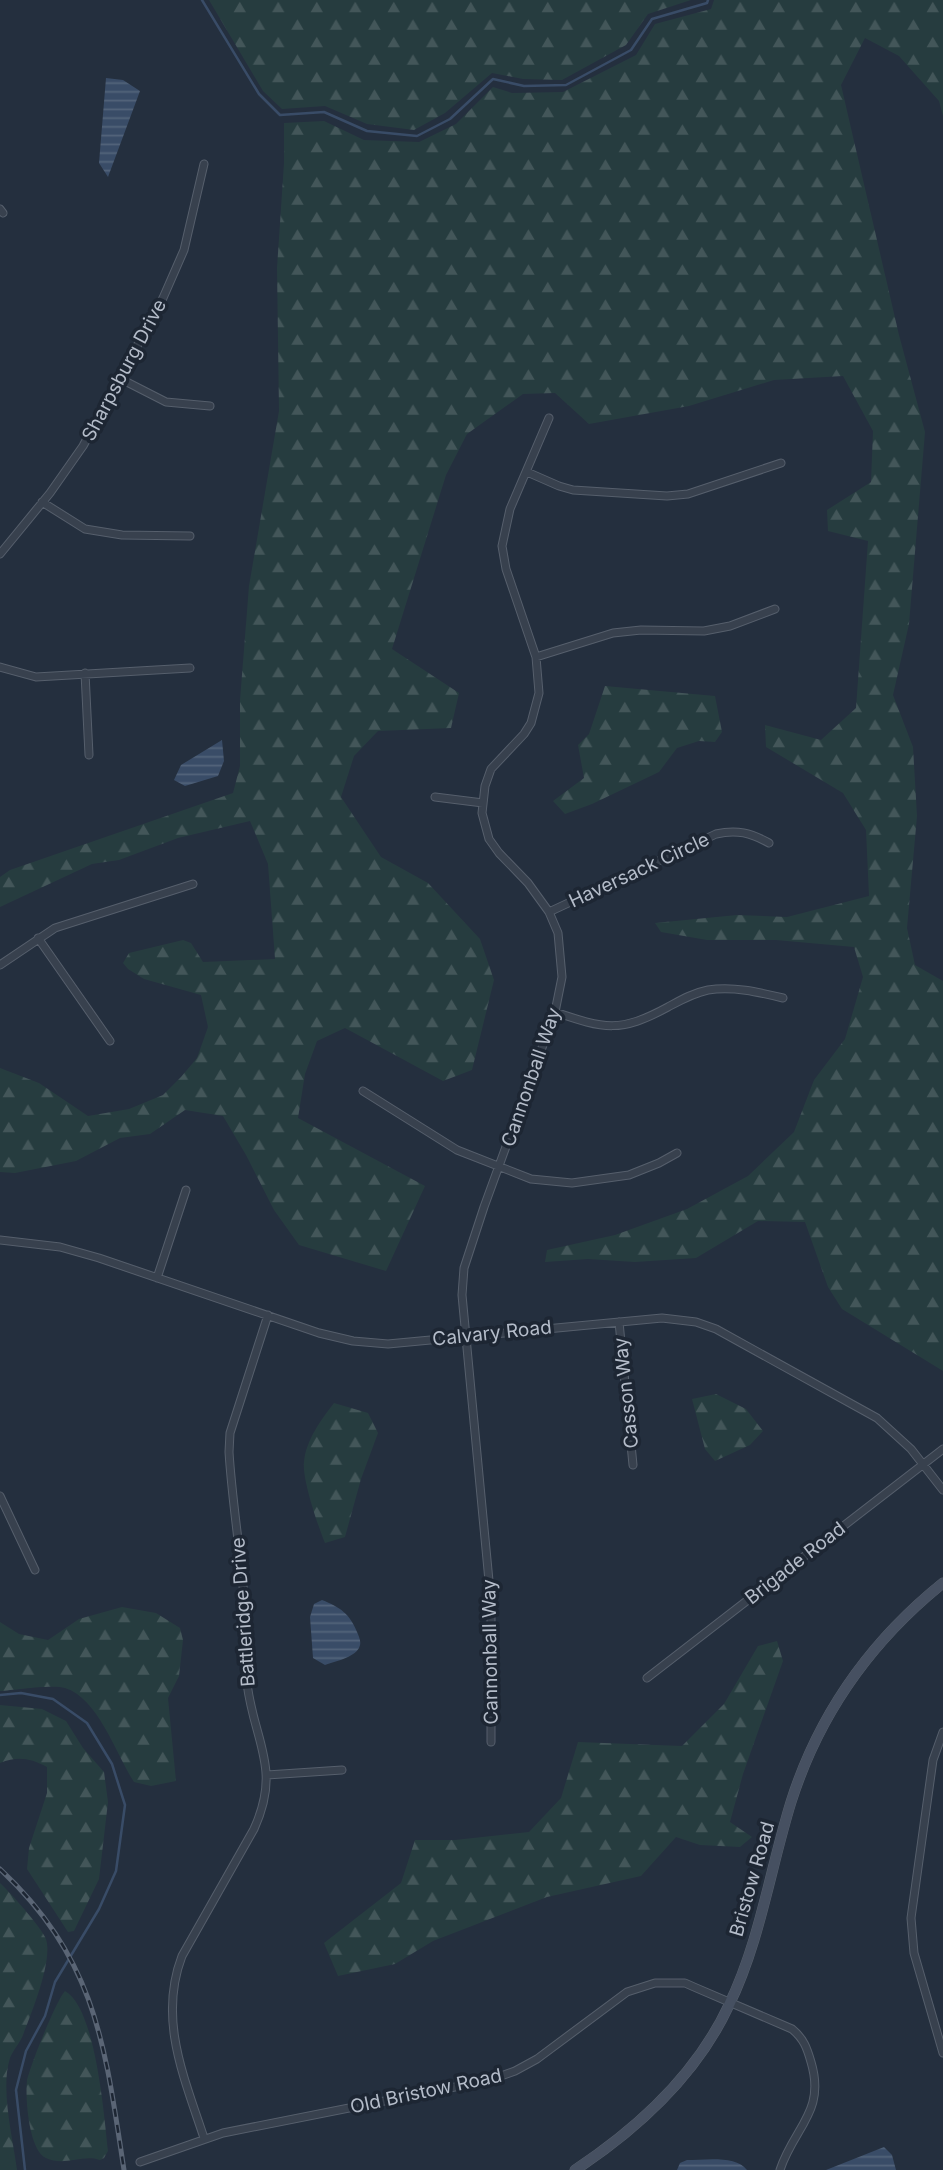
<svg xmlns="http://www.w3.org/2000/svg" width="943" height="2170" font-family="Inter,sans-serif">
	<defs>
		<pattern id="forest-firs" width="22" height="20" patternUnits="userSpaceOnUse" patternTransform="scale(1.75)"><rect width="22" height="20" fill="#263c3f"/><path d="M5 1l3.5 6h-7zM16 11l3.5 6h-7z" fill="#435659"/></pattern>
		<pattern id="water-rules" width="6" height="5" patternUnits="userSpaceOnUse" patternTransform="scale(1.75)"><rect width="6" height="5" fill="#394c67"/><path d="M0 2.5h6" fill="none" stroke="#53647b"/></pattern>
	</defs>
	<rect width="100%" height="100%" fill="#242f3e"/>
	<path fill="url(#forest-firs)" d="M209,0H691L648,14L626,45L562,80L523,79L492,73L445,113L414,130L367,124L325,106L282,109L263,91Z
		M714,0H943V116L939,101L899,56L865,38L841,85L899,335L925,432L909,624L893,695L913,747L917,816L907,928L915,965L943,981V1371L842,1309L828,1287L805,1222L758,1221L696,1258L635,1262L588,1259L545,1262L547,1250L615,1235L687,1209L748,1176L794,1132L814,1080L845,1039L863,977L854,947L776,940H707L661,932L655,923L737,915L787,917L869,896L866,830L843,793L766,747L765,725L821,740L856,708L868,541L828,531L827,510L871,482L873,431L843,376L774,380L689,406L589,424L555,393L523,394L467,434L446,475L392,649L459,693L451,728L378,731L354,756L341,797L381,857L428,883L480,939L494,980L472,1070L443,1081L345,1028L317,1041L305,1074L298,1118L425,1186L386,1271L299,1245L274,1210L246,1155L223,1116L185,1110L150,1134L120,1138L76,1161L15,1173L0,1172V1068L39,1083L88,1116L129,1109L163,1095L181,1077L197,1058L208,1027L201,995L144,979L128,969L123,963L129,953L183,940L191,943L203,962L275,959L268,864L250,821L178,838L119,860L92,864L0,907V877L10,870L233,793L240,766V700L249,586L279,411L277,268L284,163V123L324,121L364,140L419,142L456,124L493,87L512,93L563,92L636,55L655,24L711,9Z
		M605,686L715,696L722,732L715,742L699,741L677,748L659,772L592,804L565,814L553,801L584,778L578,745L589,734Z
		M716,1394L746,1409L763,1431L750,1445L715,1461L705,1449L692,1399Z
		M334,1403L368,1413L378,1433L361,1479L345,1537L325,1543C318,1526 302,1479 304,1462C306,1440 321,1420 334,1403Z
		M122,1607L156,1613L180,1628L183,1640L179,1676L168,1698L176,1781L151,1786L134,1782C116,1754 98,1698 65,1688C53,1684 14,1690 0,1691V1622L19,1634L48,1640L79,1619Z
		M777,1641L783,1661L743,1774L730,1822L752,1837L740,1847L700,1845L676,1837L641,1876L547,1897L433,1941L395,1964L338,1976L324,1943L401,1883L415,1840H455L529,1832L561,1798L578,1742L682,1746L724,1704L758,1646Z
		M0,1705L42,1709L66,1721L83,1748L104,1772L108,1802L99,1879L74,1931L68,1932L27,1869L29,1848L47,1793V1767C30,1758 18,1756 0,1763Z
		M0,1883C10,1892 40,1926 45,1937C55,1956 31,2014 23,2035C20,2043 13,2050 10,2058C0,2089 13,2138 17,2170H0Z
		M65,1991C96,2008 104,2116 108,2151L104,2158L100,2160C82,2154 64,2167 46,2158C29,2151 25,2098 27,2081C29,2068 57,1999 65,1991Z"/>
	<path fill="url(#water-rules)" d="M106,78L123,80L140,91L108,177L99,163Z
		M222,740L224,761L218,776L185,786L174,780L181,765Z
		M322,1600C340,1607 350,1614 357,1632C359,1637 362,1642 359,1648C353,1658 336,1661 325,1665L313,1658L310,1617L314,1604Z
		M884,2147L892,2155L896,2170H826Z
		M687,2160C705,2160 736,2155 747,2170H677L680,2163Z"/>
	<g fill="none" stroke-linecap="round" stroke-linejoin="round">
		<path stroke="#394c67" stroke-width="2.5" d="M202,0L259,94L280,115L324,112L367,131L417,136L450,119L493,79L524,86L566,85L631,50L652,19L707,3L708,0
			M0,1695L21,1693L53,1699L87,1723L112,1764L125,1805L116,1871L99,1909L55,1982L45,2016L26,2051L16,2090L25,2170"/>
		<g stroke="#565f6c" stroke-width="9">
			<path id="minor" d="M0,209L3,213
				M119,378L166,402L210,406
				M527,472L559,486L573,490L667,496L688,494L781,463
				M42,502L85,529L122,535L190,536
				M0,554L50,493L83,446L163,298L184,250L204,164
				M536,657L613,633L641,630L704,631L730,626L775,609
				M0,667L36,677L190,668
				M85,673L89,755
				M435,797L483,803
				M549,912L716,834C737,829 751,833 769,843
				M38,938L110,1041
				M0,965L55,928L193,884
				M555,1012C605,1029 620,1033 668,1007C681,1000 693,993 708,990C733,986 758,992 783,998
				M363,1091L457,1150L531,1179L572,1183L629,1175L659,1163L677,1153
				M0,1240L60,1247L99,1258L319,1333L353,1341L388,1344L662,1318L696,1322L716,1329L877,1418L911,1449L943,1490
				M157,1278L186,1190
				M619,1322L633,1465
				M0,1496L35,1570
				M647,1678L943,1449
				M943,1732L933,1760L911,1918L914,1953L943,2053
				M491,1742V1602L462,1295L464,1268L484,1207L555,1012L562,977L558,933L549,912L528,883L499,853L489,839L482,813L485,786L491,769L524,734L531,723L539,693L536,657L506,569L502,546L510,509L549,418
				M267,1775L342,1770
				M204,2138C184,2077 158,2019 182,1956L254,1829C282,1768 254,1742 247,1683C243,1654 247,1625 244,1597C240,1548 232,1500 229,1452L230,1433L268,1315
				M140,2162L223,2133L490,2080L515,2071L537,2059L627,1992L655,1983H685L694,1987L792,2029C804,2039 807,2048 811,2062C826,2112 794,2127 780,2170"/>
		</g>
		<g stroke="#565f6c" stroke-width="11">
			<path id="secondary" d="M575,2170C637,2129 697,2074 729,2005C760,1941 770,1870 791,1802C819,1714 871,1641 943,1583"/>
		</g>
		<use href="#minor" stroke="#38414e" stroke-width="7"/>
		<use href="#secondary" stroke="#465061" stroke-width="10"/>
		<g stroke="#5a6575" stroke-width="5">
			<path id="rail" d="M0,1869C97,1960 105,2047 124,2170"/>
		</g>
		<use href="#rail" stroke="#1d2633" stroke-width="2.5" stroke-dasharray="8" stroke-linecap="butt"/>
	</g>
	<g text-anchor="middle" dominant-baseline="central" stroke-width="7" stroke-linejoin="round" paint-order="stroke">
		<g font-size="19" fill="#b4bcc9" stroke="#1d2633">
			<text transform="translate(124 370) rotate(-62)">Sharpsburg Drive</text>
			<text transform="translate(639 870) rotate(-25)">Haversack Circle</text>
			<text transform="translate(531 1077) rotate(-71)">Cannonball Way</text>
			<text transform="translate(492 1333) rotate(-6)">Calvary Road</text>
			<text transform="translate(626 1393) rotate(-96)">Casson Way</text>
			<text transform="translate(795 1563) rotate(-38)">Brigade Road</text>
			<text transform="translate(243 1612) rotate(-94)">Battleridge Drive</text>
			<text transform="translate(490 1652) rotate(-91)">Cannonball Way</text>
			<text transform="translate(752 1879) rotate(-74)">Bristow Road</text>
			<text transform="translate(426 2091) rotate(-12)">Old Bristow Road</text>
		</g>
	</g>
</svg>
